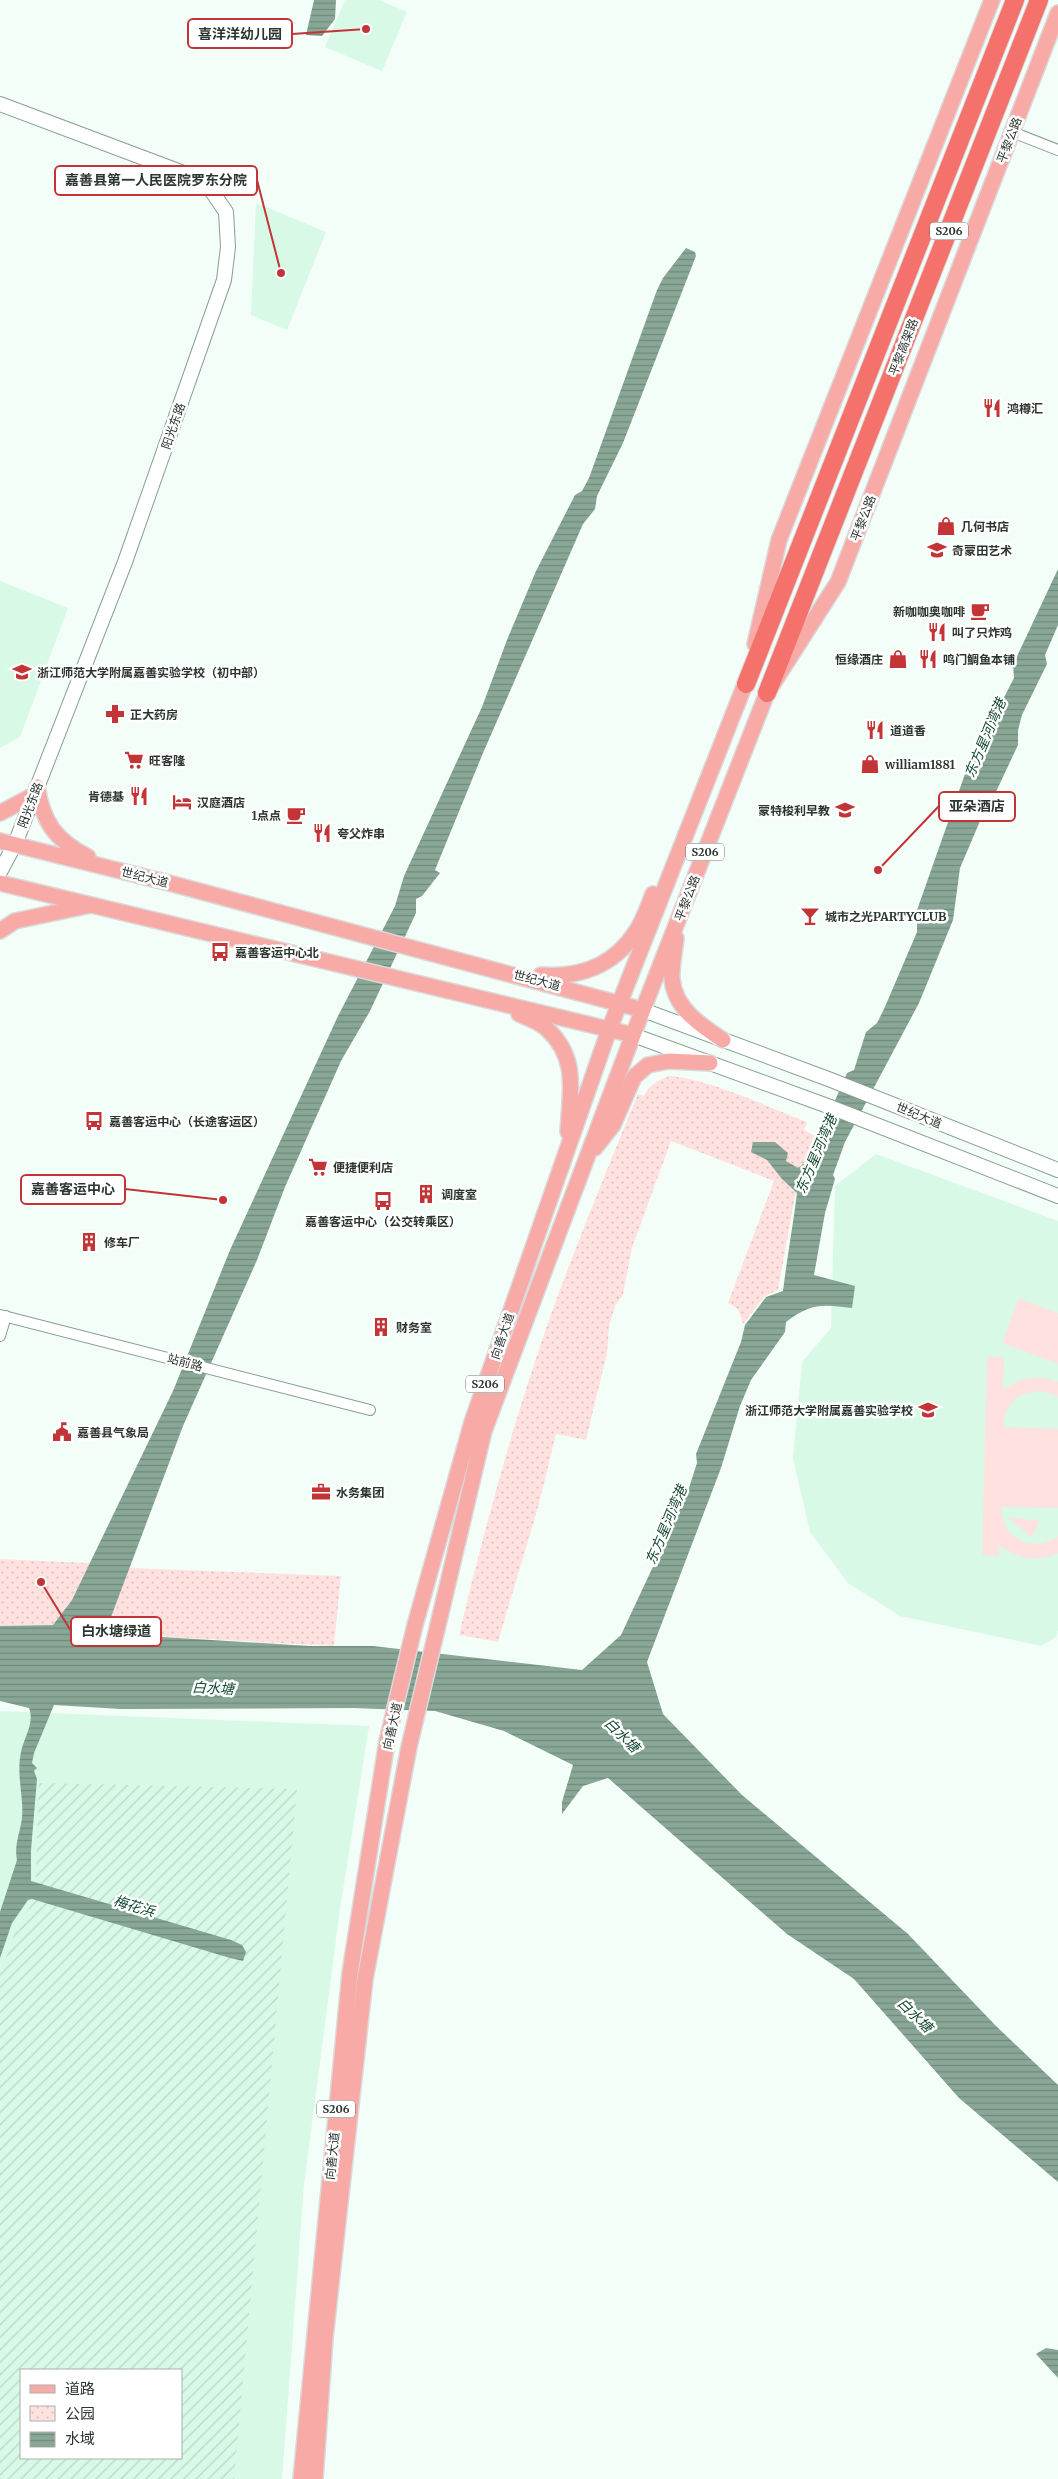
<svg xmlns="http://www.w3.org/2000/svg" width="1058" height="2479" font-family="Merriweather,'Noto Sans SC',serif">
	<defs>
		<pattern id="industrial-furrows" width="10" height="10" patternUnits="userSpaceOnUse" patternTransform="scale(1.25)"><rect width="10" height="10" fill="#d7f9e6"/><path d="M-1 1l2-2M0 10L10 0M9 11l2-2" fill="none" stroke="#b9d6c6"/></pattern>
		<pattern id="park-dots" width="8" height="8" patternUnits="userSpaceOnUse" patternTransform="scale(1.25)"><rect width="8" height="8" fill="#ffe2df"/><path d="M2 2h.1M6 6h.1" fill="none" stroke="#dbc2c0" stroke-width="1.8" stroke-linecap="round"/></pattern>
		<pattern id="water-rules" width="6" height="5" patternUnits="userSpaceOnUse" patternTransform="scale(1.25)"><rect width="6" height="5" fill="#89a796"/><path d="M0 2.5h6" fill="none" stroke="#70897b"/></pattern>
	</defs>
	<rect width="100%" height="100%" fill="#f4fef8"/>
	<path fill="#d7f9e6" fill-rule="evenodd" d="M345,0H379L407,12L382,71L325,47Z
		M256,203L326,232L287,330L251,315Z
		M0,581L68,608L20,737L0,748Z
		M876,1154L1058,1221V1630L1056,1637L1041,1646L900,1616L848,1583L810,1532L793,1458L802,1362L831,1328L835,1186Z
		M0,1711L369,1726L340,1909L304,2185L282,2479H0ZM21,2370H181V2458H21Z"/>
	<path fill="url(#industrial-furrows)" fill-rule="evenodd" d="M39,1783L297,1789L234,2479H0V1975L18,1924L35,1900ZM21,2370H181V2458H21Z"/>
	<path fill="url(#park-dots)" d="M669,1076C710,1079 768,1107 807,1122L804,1130L821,1139L795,1196L778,1290L764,1297L743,1324L738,1309L728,1303L774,1181L671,1141L632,1248L623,1295L615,1306L609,1327L607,1353L586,1440L556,1434L539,1504L498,1642L459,1635C484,1529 515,1416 551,1314C578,1240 608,1167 638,1094L644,1096C649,1084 658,1081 669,1076Z
		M0,1559L90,1563L72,1600L53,1625L0,1626Z
		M129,1568L341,1576L334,1646L113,1634L108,1625Z"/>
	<path fill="#ffe2df" d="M1019,1298L1058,1313V1364L1002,1343Z
		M987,1357H1004L1003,1390C1020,1378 1038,1374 1058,1382V1397C1034,1382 1002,1398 1004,1427L1058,1429V1508L1001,1507C1001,1538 1033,1555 1058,1536V1553C1037,1563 1017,1559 999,1545V1556L982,1555Z
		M1008,1517L1040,1521L1031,1537Z"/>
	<path fill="url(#water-rules)" d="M314,0H336L335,19L322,36L306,35Z
		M686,248L695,252L696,256L623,443L597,496L595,509L583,524L483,753L435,870L440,873L422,896L416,899V913L370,1011L341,1061L285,1187L257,1260L183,1426L108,1625L113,1634L310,1646H373L582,1670L621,1635L687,1494L697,1463L696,1454L741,1342L745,1325L766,1297L783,1291C787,1258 793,1226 797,1193L782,1179L767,1160L751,1152L753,1142H775L788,1153L786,1161L798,1168L803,1164L810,1167L821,1154L816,1144L847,1073L854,1070L866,1032L877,1023L884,1009L917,932V910L965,774L970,770L980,744L1014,678L1013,665L1058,569V625L1045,655L1047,664L1022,715L1018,730V745L994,796L983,814L960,868L953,920L919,1003L845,1142L833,1175L835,1179L825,1213L814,1275L855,1286L852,1308C823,1304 810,1303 786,1322L785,1332L751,1380L740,1406L721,1468L647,1662L663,1714L742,1795L908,1934L995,2025L1058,2085V2182L959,2098L854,1979L787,1934L608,1778L583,1786L562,1814V1802L573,1765L504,1731L435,1711L353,1708L121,1709L54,1705L34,1753L32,1763L37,1768L34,1771L37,1779L31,1850V1881L231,1940L242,1945L246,1952L243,1961L230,1958L32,1899L28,1900L12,1923L0,1958V1912L17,1860C14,1845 20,1833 22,1818C24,1796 16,1775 21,1752C24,1737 35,1723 29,1708L0,1701V1626L53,1625L72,1600L173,1391L230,1250L338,1016L395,906L404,876L482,707L507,640L536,571L575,495L582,491L589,478L657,290L663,278Z
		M1046,2348L1058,2350V2378L1036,2354Z"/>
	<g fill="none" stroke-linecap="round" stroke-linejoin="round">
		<g stroke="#879f91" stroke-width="12">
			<path id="street" d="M1012,132L1058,150
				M0,1315L370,1410
				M0,1336L6,1316"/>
		</g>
		<g stroke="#879f91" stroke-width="16">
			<path id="secondary" d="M0,104L181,172L211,190L226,212L228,247L224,280L125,562L15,844L0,872
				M643,1010L831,1080L1058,1170
				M633,1035L825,1105L1058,1196"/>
		</g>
		<g stroke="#d9dbda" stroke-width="18">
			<path id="primary" d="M755,644L779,540L992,0
				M37,787C43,822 55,840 88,857
				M0,813L34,795
				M0,841L169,883L643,1010
				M0,883L633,1035
				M0,931L15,921L91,905
				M676,938C675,950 671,967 672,978C674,1008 700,1025 723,1040
				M541,975C579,978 613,966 635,933C643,922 648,907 653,894
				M519,1014C528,1018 540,1022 547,1029C579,1058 570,1093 568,1132
				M595,1148L613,1125L634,1077L648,1065L669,1061L710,1063
				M301,2479L350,1973L387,1741L415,1625L472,1422L609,1030L749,674
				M315,2479L325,2338L365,1979L409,1747L484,1431L633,1035L767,693L838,582L1058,13"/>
		</g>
		<g stroke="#d9dbda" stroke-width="20">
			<path id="highway" d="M746,684L1015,0
				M767,693L1039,0"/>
		</g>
		<use href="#street" stroke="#fff" stroke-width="10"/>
		<use href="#secondary" stroke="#fff" stroke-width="14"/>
		<use href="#primary" stroke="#f8aaa7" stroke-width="15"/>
		<use href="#highway" stroke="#f4716c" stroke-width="18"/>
	</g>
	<defs>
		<g id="restaurant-bare" transform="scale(1.5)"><path d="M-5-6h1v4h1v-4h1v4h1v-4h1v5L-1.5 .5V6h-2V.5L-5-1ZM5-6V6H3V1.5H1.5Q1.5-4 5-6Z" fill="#c33437" stroke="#fff" stroke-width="2.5" paint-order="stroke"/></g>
		<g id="shop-bare" transform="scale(1.5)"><path d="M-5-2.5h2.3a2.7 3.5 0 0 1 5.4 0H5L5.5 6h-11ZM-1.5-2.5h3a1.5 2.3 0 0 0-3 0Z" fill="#c33437" stroke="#fff" stroke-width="2.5" paint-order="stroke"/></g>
		<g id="school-bare" transform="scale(1.5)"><path d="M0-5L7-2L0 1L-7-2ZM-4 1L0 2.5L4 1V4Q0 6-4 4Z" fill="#c33437" stroke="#fff" stroke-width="2.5" paint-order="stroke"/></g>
		<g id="cafe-bare" transform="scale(1.5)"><path d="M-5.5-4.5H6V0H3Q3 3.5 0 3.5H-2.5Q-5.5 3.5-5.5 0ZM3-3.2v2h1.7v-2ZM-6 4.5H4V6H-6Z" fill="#c33437" stroke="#fff" stroke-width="2.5" paint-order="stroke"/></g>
		<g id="pharmacy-bare" transform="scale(1.5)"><path d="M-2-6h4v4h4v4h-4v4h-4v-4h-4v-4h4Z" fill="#c33437" stroke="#fff" stroke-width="2.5" paint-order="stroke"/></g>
		<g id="supermarket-bare" transform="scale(1.5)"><path d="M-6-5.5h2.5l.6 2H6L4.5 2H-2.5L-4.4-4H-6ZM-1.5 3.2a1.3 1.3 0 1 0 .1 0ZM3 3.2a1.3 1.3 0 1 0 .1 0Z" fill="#c33437" stroke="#fff" stroke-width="2.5" paint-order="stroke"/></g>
		<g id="hotel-bare" transform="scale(1.5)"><path d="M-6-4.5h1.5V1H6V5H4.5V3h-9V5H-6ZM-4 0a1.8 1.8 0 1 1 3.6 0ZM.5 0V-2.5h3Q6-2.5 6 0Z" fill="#c33437" stroke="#fff" stroke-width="2.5" paint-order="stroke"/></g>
		<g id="bar-bare" transform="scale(1.5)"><path d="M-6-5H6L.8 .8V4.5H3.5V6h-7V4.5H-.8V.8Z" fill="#c33437" stroke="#fff" stroke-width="2.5" paint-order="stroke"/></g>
		<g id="bus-bare" transform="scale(1.5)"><path d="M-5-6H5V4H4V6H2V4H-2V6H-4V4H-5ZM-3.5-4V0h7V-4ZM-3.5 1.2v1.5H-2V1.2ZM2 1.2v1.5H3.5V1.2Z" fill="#c33437" stroke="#fff" stroke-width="2.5" paint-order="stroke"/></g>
		<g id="building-bare" transform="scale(1.5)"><path d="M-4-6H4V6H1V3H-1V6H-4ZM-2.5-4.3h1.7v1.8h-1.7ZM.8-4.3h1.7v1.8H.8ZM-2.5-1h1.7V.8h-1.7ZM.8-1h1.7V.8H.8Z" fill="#c33437" stroke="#fff" stroke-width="2.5" paint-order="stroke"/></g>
		<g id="civic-bare" transform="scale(1.5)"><path d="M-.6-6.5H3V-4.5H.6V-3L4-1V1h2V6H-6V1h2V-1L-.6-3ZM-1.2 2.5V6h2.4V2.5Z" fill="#c33437" stroke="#fff" stroke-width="2.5" paint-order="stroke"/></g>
		<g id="office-bare" transform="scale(1.5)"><path d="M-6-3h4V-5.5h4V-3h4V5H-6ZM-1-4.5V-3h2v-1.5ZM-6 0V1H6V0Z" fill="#c33437" stroke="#fff" stroke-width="2.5" paint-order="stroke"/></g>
	</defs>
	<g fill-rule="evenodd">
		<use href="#restaurant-bare" x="992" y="408"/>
		<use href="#shop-bare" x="946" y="526"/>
		<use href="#school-bare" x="937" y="550"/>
		<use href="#cafe-bare" x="980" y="611"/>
		<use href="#restaurant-bare" x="937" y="632"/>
		<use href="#shop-bare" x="898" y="659"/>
		<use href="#restaurant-bare" x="928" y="659"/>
		<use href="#school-bare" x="22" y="672"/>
		<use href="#pharmacy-bare" x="115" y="714"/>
		<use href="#restaurant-bare" x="875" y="730"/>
		<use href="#supermarket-bare" x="134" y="760"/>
		<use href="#shop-bare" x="870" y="764"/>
		<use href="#restaurant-bare" x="139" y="796"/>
		<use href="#hotel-bare" x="182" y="802"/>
		<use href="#school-bare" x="845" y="810"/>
		<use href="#cafe-bare" x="296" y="815"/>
		<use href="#restaurant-bare" x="322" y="833"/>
		<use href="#bar-bare" x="810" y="916"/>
		<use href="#bus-bare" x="220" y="952"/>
		<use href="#bus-bare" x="94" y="1121"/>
		<use href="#supermarket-bare" x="318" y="1167"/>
		<use href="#building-bare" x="426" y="1194"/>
		<use href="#bus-bare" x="383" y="1201"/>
		<use href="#building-bare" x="89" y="1242"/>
		<use href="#building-bare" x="381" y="1327"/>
		<use href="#school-bare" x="928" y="1410"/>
		<use href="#civic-bare" x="62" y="1432"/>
		<use href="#office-bare" x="321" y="1492"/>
	</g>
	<g text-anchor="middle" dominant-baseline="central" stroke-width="5" stroke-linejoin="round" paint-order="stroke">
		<g fill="#fff" stroke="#6b726e" stroke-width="1">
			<rect x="930" y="222.5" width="38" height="17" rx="4"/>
			<rect x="686" y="843.5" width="38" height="17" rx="4"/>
			<rect x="466" y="1375.5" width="38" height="17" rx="4"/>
			<rect x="317" y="2100.5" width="38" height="17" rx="4"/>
		</g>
		<g font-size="11" font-weight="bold" fill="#2c3630">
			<text x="949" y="231">S206</text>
			<text x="705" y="852">S206</text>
			<text x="485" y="1384">S206</text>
			<text x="336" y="2109">S206</text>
		</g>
		<g font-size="12" fill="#2c3630" stroke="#fff">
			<text transform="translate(1009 140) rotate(-69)">平黎公路</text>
			<text transform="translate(903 347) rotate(-69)">平黎高架路</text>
			<text transform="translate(173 426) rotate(-71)">阳光东路</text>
			<text transform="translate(863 518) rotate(-69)">平黎公路</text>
			<text transform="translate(30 805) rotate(-69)">阳光东路</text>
			<text transform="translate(145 877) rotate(14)">世纪大道</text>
			<text transform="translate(687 898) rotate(-69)">平黎公路</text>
			<text transform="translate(537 980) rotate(15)">世纪大道</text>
			<text transform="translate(919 1115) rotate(22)">世纪大道</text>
			<text transform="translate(502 1336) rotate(-71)">向善大道</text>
			<text transform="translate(185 1362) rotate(15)">站前路</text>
			<text transform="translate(392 1726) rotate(-77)">向善大道</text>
			<text transform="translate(332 2156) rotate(-84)">向善大道</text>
		</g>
		<g font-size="12" font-weight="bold" fill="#2c3630" stroke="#fff" text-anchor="start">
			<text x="1007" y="408">鸿樽汇</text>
			<text x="961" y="526">几何书店</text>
			<text x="952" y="550">奇蒙田艺术</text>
			<text x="965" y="611" text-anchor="end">新咖咖奥咖啡</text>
			<text x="952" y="632">叫了只炸鸡</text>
			<text x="883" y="659" text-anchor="end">恒缘酒庄</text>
			<text x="943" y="659">鸣门鲷鱼本铺</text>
			<text x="37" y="672">浙江师范大学附属嘉善实验学校（初中部）</text>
			<text x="130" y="714">正大药房</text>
			<text x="890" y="730">道道香</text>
			<text x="149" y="760">旺客隆</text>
			<text x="885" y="764">william1881</text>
			<text x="124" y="796" text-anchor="end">肯德基</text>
			<text x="197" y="802">汉庭酒店</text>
			<text x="830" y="810" text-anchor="end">蒙特梭利早教</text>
			<text x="281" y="815" text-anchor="end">1点点</text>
			<text x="337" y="833">夸父炸串</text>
			<text x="825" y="916">城市之光PARTYCLUB</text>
			<text x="235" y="952">嘉善客运中心北</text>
			<text x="109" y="1121">嘉善客运中心（长途客运区）</text>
			<text x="333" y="1167">便捷便利店</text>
			<text x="441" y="1194">调度室</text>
			<text x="383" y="1221" text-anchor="middle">嘉善客运中心（公交转乘区）</text>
			<text x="104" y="1242">修车厂</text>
			<text x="396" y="1327">财务室</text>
			<text x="913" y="1410" text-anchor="end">浙江师范大学附属嘉善实验学校</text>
			<text x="77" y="1432">嘉善县气象局</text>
			<text x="336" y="1492">水务集团</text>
		</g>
		<g font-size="14" font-style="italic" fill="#144a33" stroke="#fff">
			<text transform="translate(985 738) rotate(-67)">东方星河湾港</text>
			<text transform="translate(816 1154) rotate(-67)">东方星河湾港</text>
			<text transform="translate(666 1525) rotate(-67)">东方星河湾港</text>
			<text transform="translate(213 1688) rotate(3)">白水塘</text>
			<text transform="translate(622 1735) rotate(44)">白水塘</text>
			<text transform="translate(134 1906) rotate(17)">梅花浜</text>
			<text transform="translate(915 2015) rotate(44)">白水塘</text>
		</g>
	</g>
	<path fill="none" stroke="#c33437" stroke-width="2" d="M366 29L292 34M281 273L257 180M878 870L939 806M223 1200L125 1189M41 1582L71 1631"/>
	<g fill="#c33437" stroke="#fff" stroke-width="2">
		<circle cx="366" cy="29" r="5"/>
		<circle cx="281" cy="273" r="5"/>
		<circle cx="878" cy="870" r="5"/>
		<circle cx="223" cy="1200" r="5"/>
		<circle cx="41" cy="1582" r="5"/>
	</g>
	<g fill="#fff" stroke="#c33437" stroke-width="2">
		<rect x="188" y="19" width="104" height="29" rx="5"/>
		<rect x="55" y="166" width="202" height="29" rx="5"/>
		<rect x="939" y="792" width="76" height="29" rx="5"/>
		<rect x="21" y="1175" width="104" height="29" rx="5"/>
		<rect x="71" y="1617" width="90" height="29" rx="5"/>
	</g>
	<g font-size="14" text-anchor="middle" font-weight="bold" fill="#2c3630">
		<text x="240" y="39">喜洋洋幼儿园</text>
		<text x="156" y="185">嘉善县第一人民医院罗东分院</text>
		<text x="977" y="811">亚朵酒店</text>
		<text x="73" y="1194">嘉善客运中心</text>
		<text x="116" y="1636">白水塘绿道</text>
	</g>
	<rect x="20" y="2369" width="162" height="90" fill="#ffffff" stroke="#abafac"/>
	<rect x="30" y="2385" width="25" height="8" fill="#f8aaa7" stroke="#abafac"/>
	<text x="65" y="2394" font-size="15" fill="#2c3630">道路</text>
	<rect x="30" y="2406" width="25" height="15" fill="url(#park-dots)" stroke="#abafac"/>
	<text x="65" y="2419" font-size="15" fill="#2c3630">公园</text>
	<rect x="30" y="2432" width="25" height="15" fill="url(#water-rules)" stroke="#abafac"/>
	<text x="65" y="2444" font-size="15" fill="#2c3630">水域</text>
</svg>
